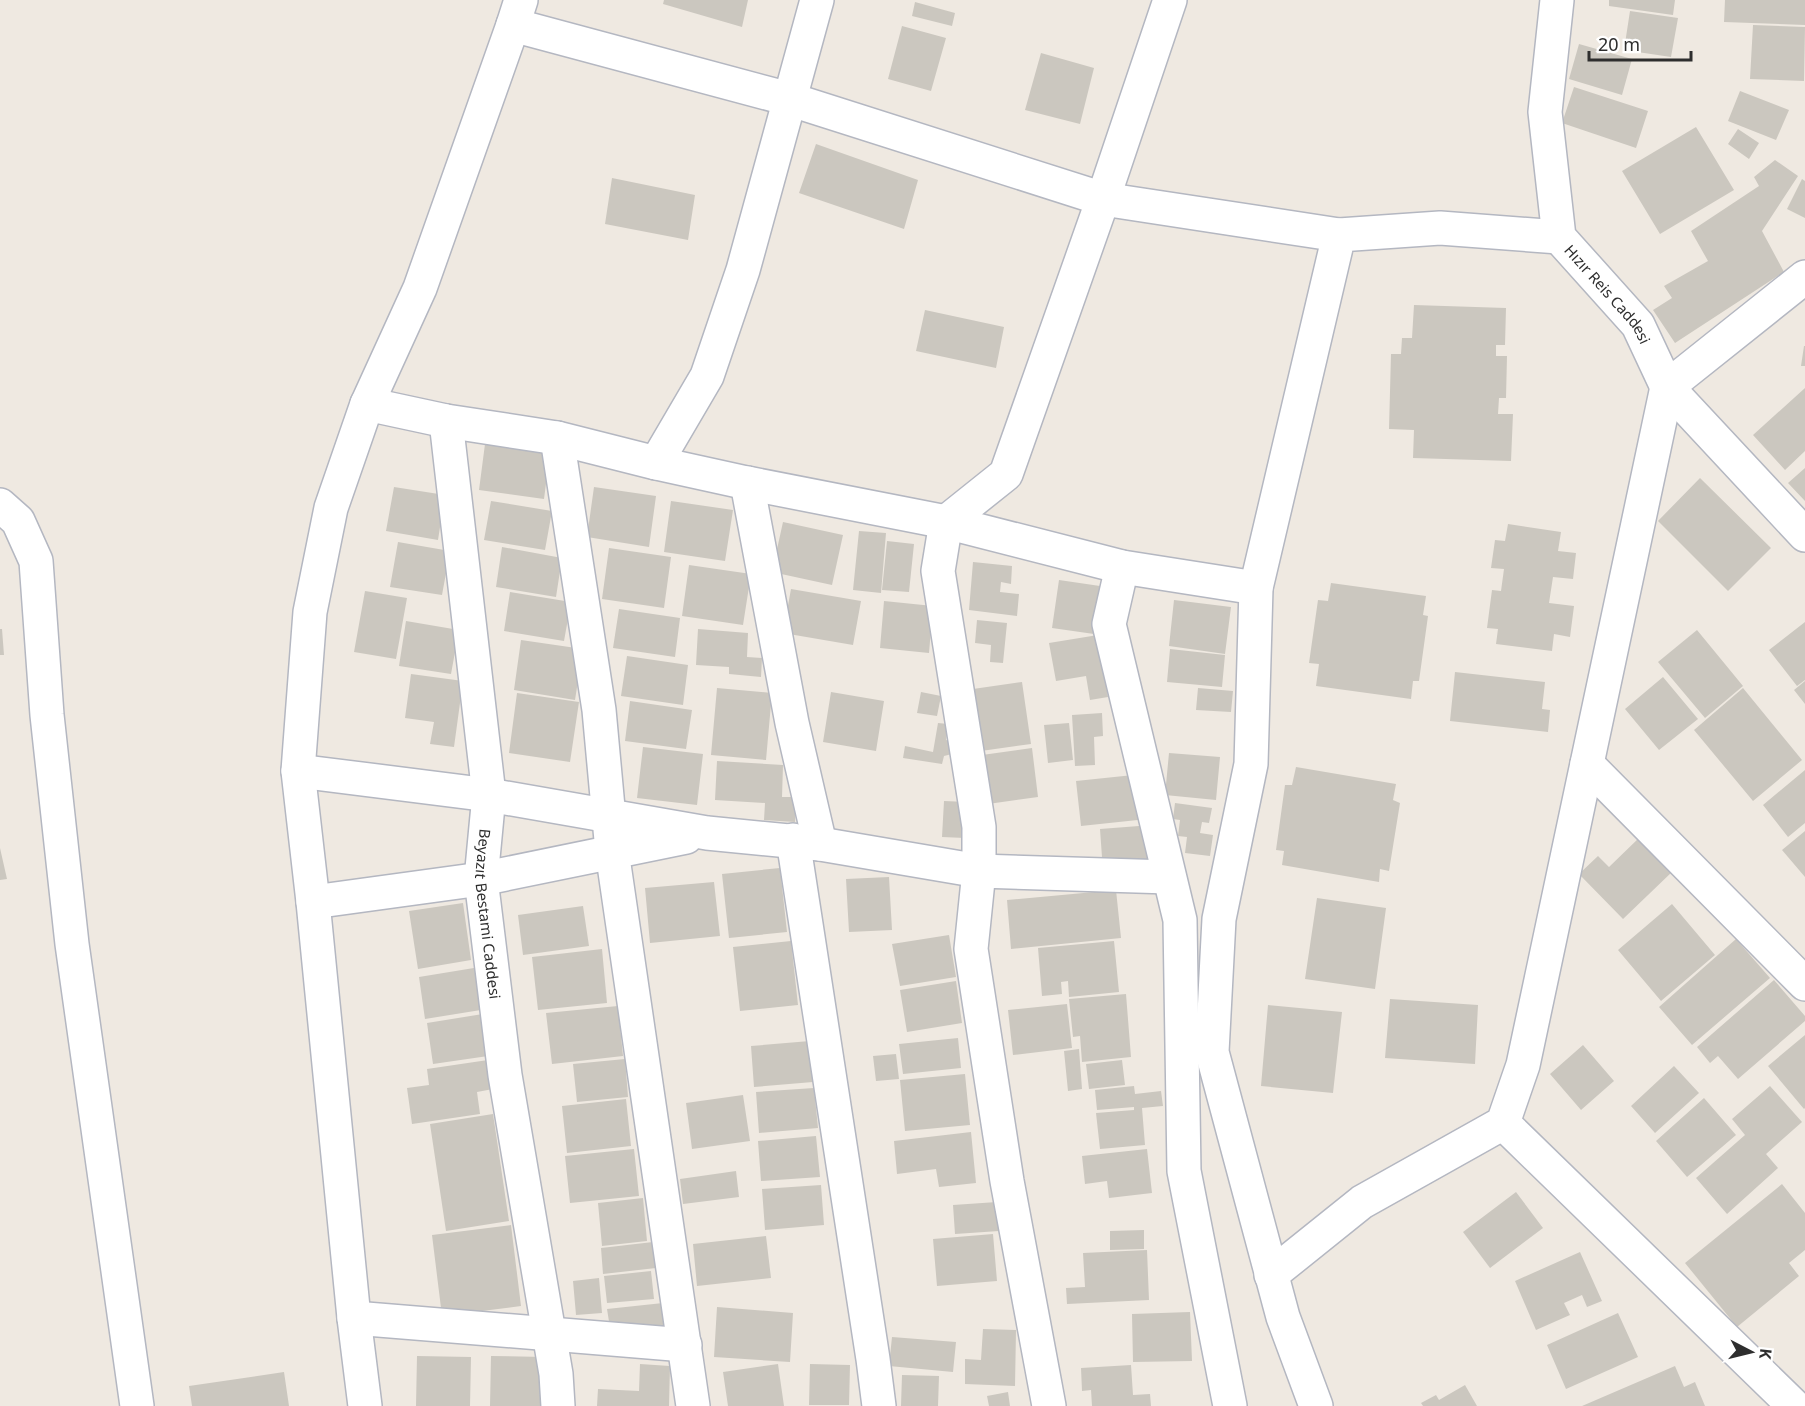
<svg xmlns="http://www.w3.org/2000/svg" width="1805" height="1406" font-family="'Noto Sans',sans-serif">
	<rect width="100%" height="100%" fill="#efe9e1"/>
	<path fill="#cbc7bf" d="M664,0H748L742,27L663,4Z
		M1609,0H1675L1673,15L1609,6Z
		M1725,0H1805V25L1724,22Z
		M915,2L955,13L952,26L912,16Z
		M1630,11L1678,18L1671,57L1624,50Z
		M1753,25L1805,27L1804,81L1750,79Z
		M902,26L946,38L931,91L888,79Z
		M1579,44L1632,59L1622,95L1569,79Z
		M1041,53L1094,68L1080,124L1025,110Z
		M1574,87L1648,111L1636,148L1562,123Z
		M1740,91L1789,110L1776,140L1728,121Z
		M1696,127L1734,190L1660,234L1622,171Z
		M1738,129L1759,143L1749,159L1728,144Z
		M816,144L918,180L904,229L799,193Z
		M1775,160L1798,176L1762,231L1784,272L1675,343L1653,310L1672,298L1664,286L1708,261L1691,231L1759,186L1754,177Z
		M612,178L695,195L688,240L605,224Z
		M1802,179L1805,181V218L1787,209Z
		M1414,305L1506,308L1505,345H1496V356H1507L1506,398H1499L1498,414H1513L1511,461L1413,458L1414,430L1389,429L1391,354H1401L1402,338H1412Z
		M925,310L1004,327L996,368L916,351Z
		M1804,346H1805V366H1801Z
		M1805,388V451L1785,470L1753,435Z
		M485,444L550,453L544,499L479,490Z
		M1805,468V501L1788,483Z
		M1700,478L1771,548L1728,591L1658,521Z
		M394,487L445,495L438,540L386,531Z
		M594,487L656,496L649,547L587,537Z
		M491,501L552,511L545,550L484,540Z
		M671,501L733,510L725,561L664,552Z
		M783,522L843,535L832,585L772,572Z
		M1508,524L1561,532L1558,551L1576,553L1573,579L1553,577L1549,603L1574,606L1570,637L1554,634L1552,651L1496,644L1498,629L1487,628L1492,590L1501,591L1504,569L1491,568L1495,540L1505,541Z
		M859,531L886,533L881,593L853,590Z
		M887,541L914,544L909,592L882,590Z
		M398,542L450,551L442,595L390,587Z
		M502,547L562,558L556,597L496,587Z
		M609,548L671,557L664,608L602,599Z
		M973,562L1012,566L1011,584L1001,582L1000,592L1019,594L1017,616L969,610Z
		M689,565L751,574L743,625L682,616Z
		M1059,580L1100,586L1094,634L1052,628Z
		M1331,583L1426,596L1423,615L1428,616L1419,681H1413L1411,699L1316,686L1319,664L1309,663L1318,600L1328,601Z
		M791,589L861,601L853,645L783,633Z
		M365,591L407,598L396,659L354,652Z
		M510,592L571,602L564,641L504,631Z
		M1174,600L1231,607L1225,654L1169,646Z
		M884,601L933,606L929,653L880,648Z
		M619,609L680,618L675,657L613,648Z
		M977,620L1007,623L1003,663L990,662L991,645L975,643Z
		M406,621L459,630L451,674L399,666Z
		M1805,622V680L1797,686L1769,650Z
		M0,629H2L4,655H0Z
		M698,629L748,633L747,657L762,658L761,677L729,674V667L696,665Z
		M1697,630L1743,686L1705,718L1658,662Z
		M1098,635L1108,697L1090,700L1086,676L1056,681L1049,643Z
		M521,640L583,649L575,700L514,690Z
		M1170,649L1225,655L1222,687L1167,682Z
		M627,656L688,665L683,705L621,696Z
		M1455,672L1545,682L1542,709L1550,710L1548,732L1450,721Z
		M411,674L463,681L454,747L430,744L434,722L405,718Z
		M1663,677L1698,719L1659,750L1625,709Z
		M1805,681V704L1794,690Z
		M1022,682L1031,744L981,751L973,689Z
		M717,688L772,693L766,760L711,755Z
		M1198,688L1233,691L1231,712L1196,710Z
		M1743,688L1802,760L1753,801L1694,730Z
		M831,692L884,701L876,751L823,742Z
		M921,692L941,696L937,716L917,713Z
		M517,693L579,702L570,762L509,753Z
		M630,701L692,710L686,749L625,741Z
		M1102,713L1103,736L1094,737L1095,765L1075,766L1072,715Z
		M938,723L948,724L946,740L954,742L952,754L944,756L942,764L903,758L905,746L933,752Z
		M1069,723L1073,760L1048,763L1044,725Z
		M643,747L703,754L697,805L637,798Z
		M1032,748L1038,797L988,804L982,755Z
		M1169,753L1220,757L1216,800L1165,795Z
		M717,761L783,765L782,797H796L795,822L764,820L765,803L715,800Z
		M1296,767L1396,784L1393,800L1400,803L1389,871L1380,869L1379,882L1282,865L1284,851L1276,850L1285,785H1292Z
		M1805,770V823L1788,837L1763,805Z
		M1143,774L1147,819L1081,826L1076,781Z
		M944,801L967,802L965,838L942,837Z
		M1175,803L1212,808L1209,823L1202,822L1200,833L1213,835L1210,856L1185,853L1187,837L1178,836L1180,820L1173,819Z
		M1152,825L1155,867L1103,871L1100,829Z
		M1805,831V877L1782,850Z
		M1640,837L1673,871L1623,919L1579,874L1598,856L1609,867Z
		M0,848L7,879L0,880Z
		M780,868L787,932L729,938L722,874Z
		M889,877L892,930L849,932L846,879Z
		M714,882L720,936L650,943L645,888Z
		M1116,890L1121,938L1011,949L1007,900Z
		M1317,898L1386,908L1375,989L1305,979Z
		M463,903L471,960L418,969L409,911Z
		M1672,904L1715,955L1661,1001L1618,950Z
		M583,906L589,946L523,955L518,915Z
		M949,935L956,977L900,986L892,944Z
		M1736,939L1770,978L1692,1045L1659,1007Z
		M791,941L798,1005L740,1011L733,947Z
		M1114,941L1119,992L1069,997L1068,981L1061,982L1062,994L1042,996L1038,948Z
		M602,949L607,1003L538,1010L532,957Z
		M480,967L487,1009L425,1019L419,977Z
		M1774,980L1805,1016V1021L1738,1079L1718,1056L1710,1063L1697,1047Z
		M956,981L962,1023L907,1032L900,990Z
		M1126,994L1131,1057L1082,1062L1080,1036L1073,1037L1069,999Z
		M1390,999L1478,1005L1475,1064L1385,1058Z
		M1067,1004L1072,1048L1013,1055L1008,1010Z
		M1268,1005L1342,1012L1333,1093L1261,1086Z
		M618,1006L623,1056L552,1064L546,1013Z
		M489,1013L495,1055L433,1064L427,1023Z
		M1805,1035V1108L1804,1109L1768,1066Z
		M958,1038L961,1068L903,1074L899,1044Z
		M810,1041L813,1082L754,1087L751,1046Z
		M1583,1045L1614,1081L1581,1110L1550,1074Z
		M1079,1049L1082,1089L1068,1091L1064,1051Z
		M896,1054L899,1079L876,1081L873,1056Z
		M625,1059L628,1097L577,1102L573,1064Z
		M488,1060L493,1089L477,1092L480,1114L412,1124L407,1088L429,1085L427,1069Z
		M1122,1060L1125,1085L1089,1089L1086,1064Z
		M1674,1066L1699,1093L1655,1133L1631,1106Z
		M965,1074L970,1125L905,1131L900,1080Z
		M1134,1086L1135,1094L1161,1091L1163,1106L1142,1108L1145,1145L1100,1149L1096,1113L1134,1110V1107L1097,1110L1095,1090Z
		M1770,1086L1802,1122L1766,1154L1778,1168L1727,1214L1696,1178L1745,1135L1732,1119Z
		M814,1088L818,1128L759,1133L756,1092Z
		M743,1095L750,1141L692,1149L686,1103Z
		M1704,1098L1736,1135L1687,1177L1656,1141Z
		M626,1099L631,1146L567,1153L562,1106Z
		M493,1114L509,1221L446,1231L430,1124Z
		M971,1132L976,1183L939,1187L936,1169L897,1174L894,1141Z
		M816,1136L820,1177L761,1181L758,1141Z
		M634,1149L639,1196L570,1203L565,1156Z
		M1147,1149L1152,1193L1109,1198L1107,1181L1085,1184L1082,1156Z
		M736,1171L739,1197L683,1204L680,1179Z
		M1782,1184L1805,1213V1250L1789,1263L1799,1276L1737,1327L1685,1263Z
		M821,1185L824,1225L765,1230L762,1189Z
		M1516,1192L1543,1228L1490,1268L1463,1232Z
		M643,1198L647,1241L602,1246L598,1203Z
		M997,1202L999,1231L955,1234L953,1205Z
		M511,1225L521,1306L442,1316L432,1235Z
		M1144,1230V1249L1110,1250V1231Z
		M993,1234L997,1281L937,1286L933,1239Z
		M766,1236L771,1278L697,1286L693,1244Z
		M653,1242L656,1268L603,1274L601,1248Z
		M1147,1250L1149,1300L1067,1304L1066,1288L1085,1287L1083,1253Z
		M1580,1252L1602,1301L1587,1307L1582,1295L1564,1303L1570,1315L1536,1330L1515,1281Z
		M651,1271L654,1299L607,1303L604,1276Z
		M599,1278L602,1313L576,1315L573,1281Z
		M663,1303L665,1329L611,1334L607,1309Z
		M717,1307L793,1313L790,1362L714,1357Z
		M1190,1312L1192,1361L1133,1362L1132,1314Z
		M1618,1313L1638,1357L1566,1389L1547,1345Z
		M983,1329L1016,1330L1015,1386L965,1384V1359L981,1360Z
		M892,1337L956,1342L953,1372L889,1366Z
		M417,1356L471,1357L470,1406H416Z
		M491,1356L545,1357L544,1406H490Z
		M640,1364L670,1366L669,1406H597L598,1389L639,1391Z
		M778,1364L784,1406H728L723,1372Z
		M810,1364L850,1365L849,1405H809Z
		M1131,1365L1133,1395L1150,1394L1151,1406H1092L1091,1390L1082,1391L1081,1368Z
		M1675,1366L1684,1387L1695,1382L1705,1406H1582Z
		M284,1372L289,1406H192L189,1386Z
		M902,1375L939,1376L938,1406H901Z
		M1465,1385L1477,1406H1423L1421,1403L1436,1395L1439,1400Z
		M1008,1392L1010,1406H989L987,1396Z"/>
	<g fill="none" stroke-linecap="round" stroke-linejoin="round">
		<g stroke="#b4b7c1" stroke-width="36">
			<g id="minor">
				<path id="s1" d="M1557,0L1545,112L1559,237L1638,325L1667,387L1805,535"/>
				<path d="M513,25L789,99L1103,199L1339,235"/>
				<path d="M367,404L446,421L557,438L656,463L747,483L946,522L1122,567L1256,588"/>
				<path id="s2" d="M446,421L489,795L481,879L505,1075L556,1374L558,1406"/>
				<path d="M557,438L599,710L612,851L693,1406"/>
				<path d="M656,463L707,376L743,270L817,0"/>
				<path d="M747,483L792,723L820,844"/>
				<path d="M0,505L18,521L36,561L47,715L72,944L137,1406"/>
				<path d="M1122,567L1109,624L1180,920L1184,1171L1230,1406"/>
				<path d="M1587,764L1805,984"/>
				<path d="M298,771L489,795L707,833L820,844L979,871L1169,877"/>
				<path d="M793,840L873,1359L879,1406"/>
				<path d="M313,902L481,879L686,837"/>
				<path d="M1503,1123L1794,1406"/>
				<path d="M1271,1275L1362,1202L1503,1123L1523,1065L1667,387L1805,277"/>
				<path d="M354,1318L685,1345"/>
				<path d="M365,1406L354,1318L313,902L298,771L310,612L331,508L367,404L420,288L513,25L521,0"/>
				<path d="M1049,1406L1007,1181L971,949L979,871V827L938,571L946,522L1006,474L1103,199L1170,0"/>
				<path d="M1316,1406L1283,1317L1212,1052L1219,919L1251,764L1256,588L1339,235L1440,228L1559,237"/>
			</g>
		</g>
		<use href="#minor" stroke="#fff" stroke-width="33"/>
	</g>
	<g text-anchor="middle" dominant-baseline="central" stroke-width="5" stroke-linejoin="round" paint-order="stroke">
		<g font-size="15" fill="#2e2e2e" stroke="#fff">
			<text stroke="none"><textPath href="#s1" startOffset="314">Hızır Reis Caddesi</textPath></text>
			<text stroke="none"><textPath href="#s2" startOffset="496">Beyazıt Bestami Caddesi</textPath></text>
		</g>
	</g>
	<g transform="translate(1751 1352) rotate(97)" stroke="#ffffff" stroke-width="4.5" paint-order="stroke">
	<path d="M0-4.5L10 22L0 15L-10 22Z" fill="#2e2e2e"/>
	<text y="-9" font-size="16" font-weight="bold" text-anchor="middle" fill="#2e2e2e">K</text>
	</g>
	<path d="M1589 51v9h102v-9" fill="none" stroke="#2e2e2e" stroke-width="3"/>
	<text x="1598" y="51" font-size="18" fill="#2e2e2e" stroke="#ffffff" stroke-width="4.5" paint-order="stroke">20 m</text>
</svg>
